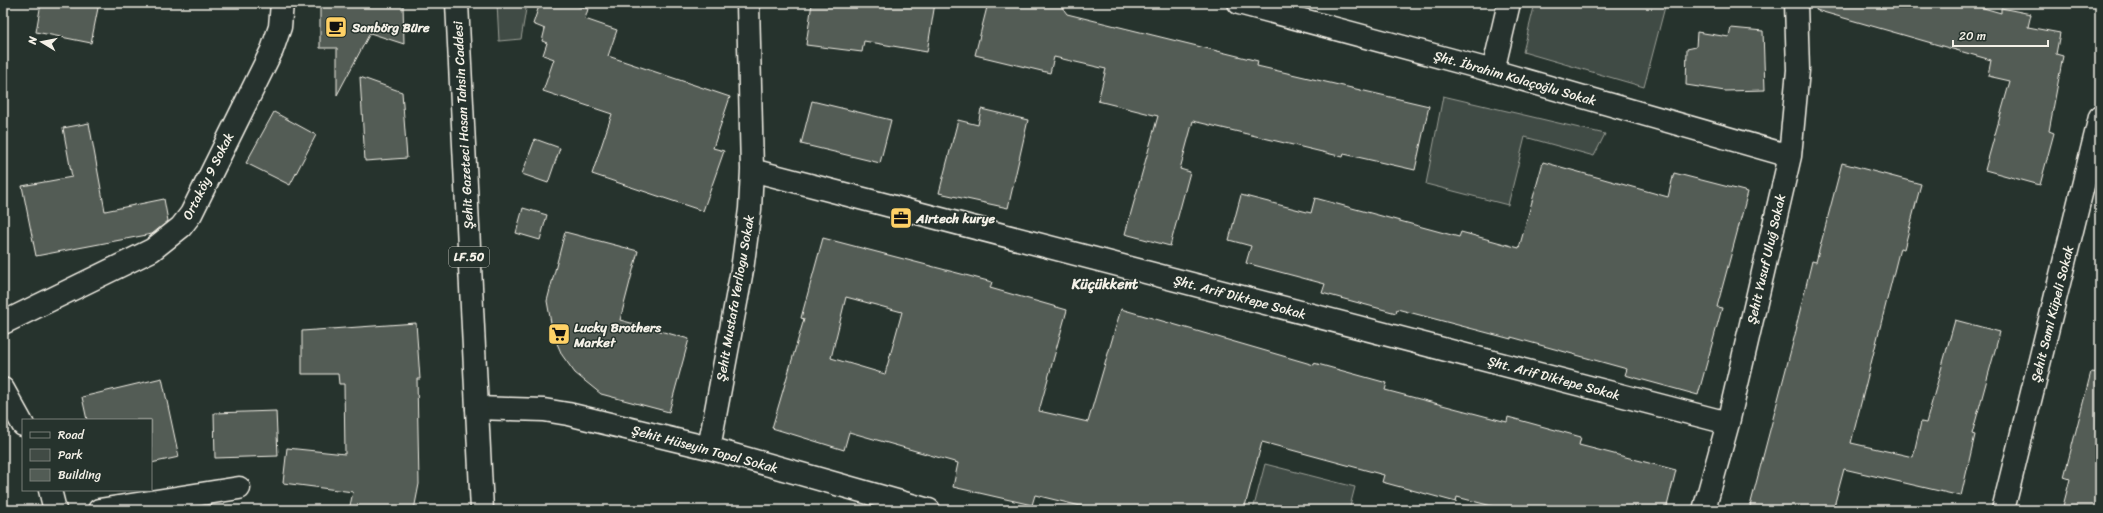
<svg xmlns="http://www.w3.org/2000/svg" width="2103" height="513" font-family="Sriracha,sans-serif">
	<rect width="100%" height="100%" fill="#26332d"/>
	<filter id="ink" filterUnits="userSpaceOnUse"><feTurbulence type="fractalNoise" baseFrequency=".025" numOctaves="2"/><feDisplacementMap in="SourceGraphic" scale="8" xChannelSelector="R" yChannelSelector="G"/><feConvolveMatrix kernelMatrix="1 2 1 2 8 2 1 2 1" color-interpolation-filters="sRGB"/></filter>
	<g filter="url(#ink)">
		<path fill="#414b45" stroke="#9a9e96" d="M497,3H527L521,39L499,41Z
			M1535,3H1666L1644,87L1523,52Z
			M1443,96L1605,134L1594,156L1525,137L1508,205L1426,184Z
			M1265,464L1355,487L1349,510H1253Z"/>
		<path fill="#525c55" stroke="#f4f1e8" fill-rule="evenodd" d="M41,3H99L91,43L36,32Z
			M540,3H569L588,9L585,19L617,30L608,56L730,97L713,148L724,151L703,211L592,174L612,114L543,91L554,59L543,55L547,43L542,41L545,29L533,24Z
			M812,3H935L927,52L864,41L862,52L806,45Z
			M988,3L1009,7L1012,3H1059L1067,14L1258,61L1257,66L1429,106L1415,170L1344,154L1343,157L1193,121L1180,169L1190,172L1170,246L1125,234L1158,116L1098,101L1106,69L1054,57L1050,73L975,55Z
			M1817,3H1966L2001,13V8L2031,14L2028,27L2060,33L2056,54L2063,56L2049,131L2054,133L2040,185L1985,170L2010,81L1988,76L1991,60L1816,10Z
			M385,4H403L404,44L370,33L337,95V48H320V6Z
			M1731,28L1763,31L1765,90L1725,91L1686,85L1687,49L1696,47L1697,32L1729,37Z
			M360,77L402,92L407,158L365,161Z
			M812,101L891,120L880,163L801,144Z
			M981,109L1028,120L1008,208L939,193L958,120L978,125Z
			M274,112L316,135L290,185L246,163Z
			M89,123L105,211L164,199L168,221L152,234L36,256L22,186L72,177L63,128Z
			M535,139L560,148L548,183L522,174Z
			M1543,162L1668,197L1674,173L1748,192L1717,307L1722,308L1698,395L1625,375L1627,369L1511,337V339L1397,309L1396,313L1322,293L1325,284L1246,263L1251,246L1229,240L1241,195L1311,213L1315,198L1459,237L1461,232L1519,248Z
			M1842,163L1921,184L1904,249L1900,248L1851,443L1913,457L1921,422L1926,423L1955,320L2000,332L1972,434L1975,435L1961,496L1844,469L1833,510H1749L1797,327H1796L1812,261L1816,262Z
			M523,208L547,215L540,240L516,233Z
			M565,232L638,251L620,320L689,339L669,412L601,394L575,373L562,355L553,334L547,301Z
			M823,238L992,282L990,288L1067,310L1039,411L1088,422L1121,309L1314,365V363L1387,383L1385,390L1507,422L1508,417L1581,437L1579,445L1676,470L1666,510H1507L1457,497L1456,502L1382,482L1384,475L1262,442L1244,510H1097L1035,495L1032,505L953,487L958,463L849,432L844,450L772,428L804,319L801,318ZM846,297L902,312L885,374L831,358Z
			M416,323L420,379H417L419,484L414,510H349L353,492L283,483L287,448L345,454L344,384H339L338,374H302V331Z
			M2091,372L2100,373V510H2062L2070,479L2064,477Z
			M162,378L179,457L151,463V420H87L82,397Z
			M276,411L278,456L215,458L214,413Z"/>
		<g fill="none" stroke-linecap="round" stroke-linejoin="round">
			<g stroke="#f4f1e8" stroke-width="25">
				<path id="minor" d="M1239,3L1493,71L1790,156
					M1493,71L1509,3
					M752,170L1728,423
					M3,323L152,250L181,227L191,214L272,50L280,27L282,3
					M3,389L23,425
					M477,408L544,410L568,414L709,448L929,510
					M709,448L742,270L750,209L752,170L748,3
					M50,490L55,510
					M99,510L239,488
					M1704,510L1728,423L1790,156L1798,70L1796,3
					M2003,510L2100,117"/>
			</g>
			<g stroke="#f4f1e8" stroke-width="25">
				<path id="primary" d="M457,3L482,510"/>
			</g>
			<use href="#minor" stroke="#26332d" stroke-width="22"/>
			<use href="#primary" stroke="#26332d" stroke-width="22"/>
		</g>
	</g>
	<defs>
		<g id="cafe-square" transform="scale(1.15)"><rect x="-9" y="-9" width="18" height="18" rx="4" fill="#ffd166" stroke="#26332d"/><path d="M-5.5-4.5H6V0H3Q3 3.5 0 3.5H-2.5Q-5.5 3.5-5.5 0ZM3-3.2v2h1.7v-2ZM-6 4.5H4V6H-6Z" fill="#111"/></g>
		<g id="office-square" transform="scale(1.15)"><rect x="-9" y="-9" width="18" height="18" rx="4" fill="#ffd166" stroke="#26332d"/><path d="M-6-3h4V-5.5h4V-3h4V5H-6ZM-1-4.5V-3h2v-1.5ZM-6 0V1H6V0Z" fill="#111"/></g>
		<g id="supermarket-square" transform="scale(1.15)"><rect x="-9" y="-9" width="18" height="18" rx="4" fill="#ffd166" stroke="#26332d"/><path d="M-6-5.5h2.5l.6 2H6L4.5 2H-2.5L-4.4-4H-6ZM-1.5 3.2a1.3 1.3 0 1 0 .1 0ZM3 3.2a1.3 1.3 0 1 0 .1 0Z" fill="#111"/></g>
	</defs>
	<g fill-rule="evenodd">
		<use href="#cafe-square" x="336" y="27"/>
		<use href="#office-square" x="901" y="218"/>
		<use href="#supermarket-square" x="559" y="334"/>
	</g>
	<g text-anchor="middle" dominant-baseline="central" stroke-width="3" stroke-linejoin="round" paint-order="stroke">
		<rect fill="#26332d" stroke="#b6b8b0" stroke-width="1" x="449" y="247" width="40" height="20" rx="3"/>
		<g font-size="12" font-weight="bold" fill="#f4f1e8">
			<text x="469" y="257">LF.50</text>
		</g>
		<g font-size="13" font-weight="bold" fill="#f4f1e8" stroke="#26332d" text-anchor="start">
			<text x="352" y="27">Sanbörg Büre</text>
			<text x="916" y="218">Airtech kurye</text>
			<text x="574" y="327">Lucky Brothers<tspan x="574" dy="15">Market</tspan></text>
		</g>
		<g font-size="13" fill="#f4f1e8" stroke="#26332d">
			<text transform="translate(1515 78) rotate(16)">Şht. İbrahim Kolaçoğlu Sokak</text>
			<text transform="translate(463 125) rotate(-93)">Şehit Gazeteci Hasan Tahsin Caddesi</text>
			<text transform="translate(208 176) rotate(-63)">Ortaköy 9 Sokak</text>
			<text transform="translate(1766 259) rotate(-77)">Şehit Yusuf Uluğ Sokak</text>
			<text transform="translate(1240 297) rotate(15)">Şht. Arif Diktepe Sokak</text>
			<text transform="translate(735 298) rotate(-80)">Şehit Mustafa Yerliogu Sokak</text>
			<text transform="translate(2052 314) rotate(-76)">Şehit Sami Küpeli Sokak</text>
			<text transform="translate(1554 378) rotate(15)">Şht. Arif Diktepe Sokak</text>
			<text transform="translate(705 449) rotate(15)">Şehit Hüseyin Topal Sokak</text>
		</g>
		<g font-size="14" font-weight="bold" fill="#f4f1e8" stroke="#26332d">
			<text x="1105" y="284">Küçükkent</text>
		</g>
	</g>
	<rect width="2103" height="513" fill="none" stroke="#26332d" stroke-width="16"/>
	<rect x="8" y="8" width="2087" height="497" fill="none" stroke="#f4f1e8" stroke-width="1.5" filter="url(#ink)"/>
	<rect x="22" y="419" width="130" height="72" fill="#26332d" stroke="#787f78"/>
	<rect x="30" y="432" width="20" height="6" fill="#26332d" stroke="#787f78"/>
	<text x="58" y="439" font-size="12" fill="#f4f1e8">Road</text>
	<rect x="30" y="449" width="20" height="12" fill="#414b45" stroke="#787f78"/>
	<text x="58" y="459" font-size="12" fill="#f4f1e8">Park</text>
	<rect x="30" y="469" width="20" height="12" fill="#525c55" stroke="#787f78"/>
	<text x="58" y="479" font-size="12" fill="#f4f1e8">Building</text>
	<g transform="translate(42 42) rotate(280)" stroke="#26332d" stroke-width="3" paint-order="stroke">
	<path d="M0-3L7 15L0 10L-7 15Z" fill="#f4f1e8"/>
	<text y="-6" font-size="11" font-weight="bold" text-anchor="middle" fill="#f4f1e8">N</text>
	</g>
	<path d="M1953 40v6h95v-6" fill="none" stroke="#f4f1e8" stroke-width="2"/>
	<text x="1959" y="40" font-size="12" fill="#f4f1e8" stroke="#26332d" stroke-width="3" paint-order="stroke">20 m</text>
</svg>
